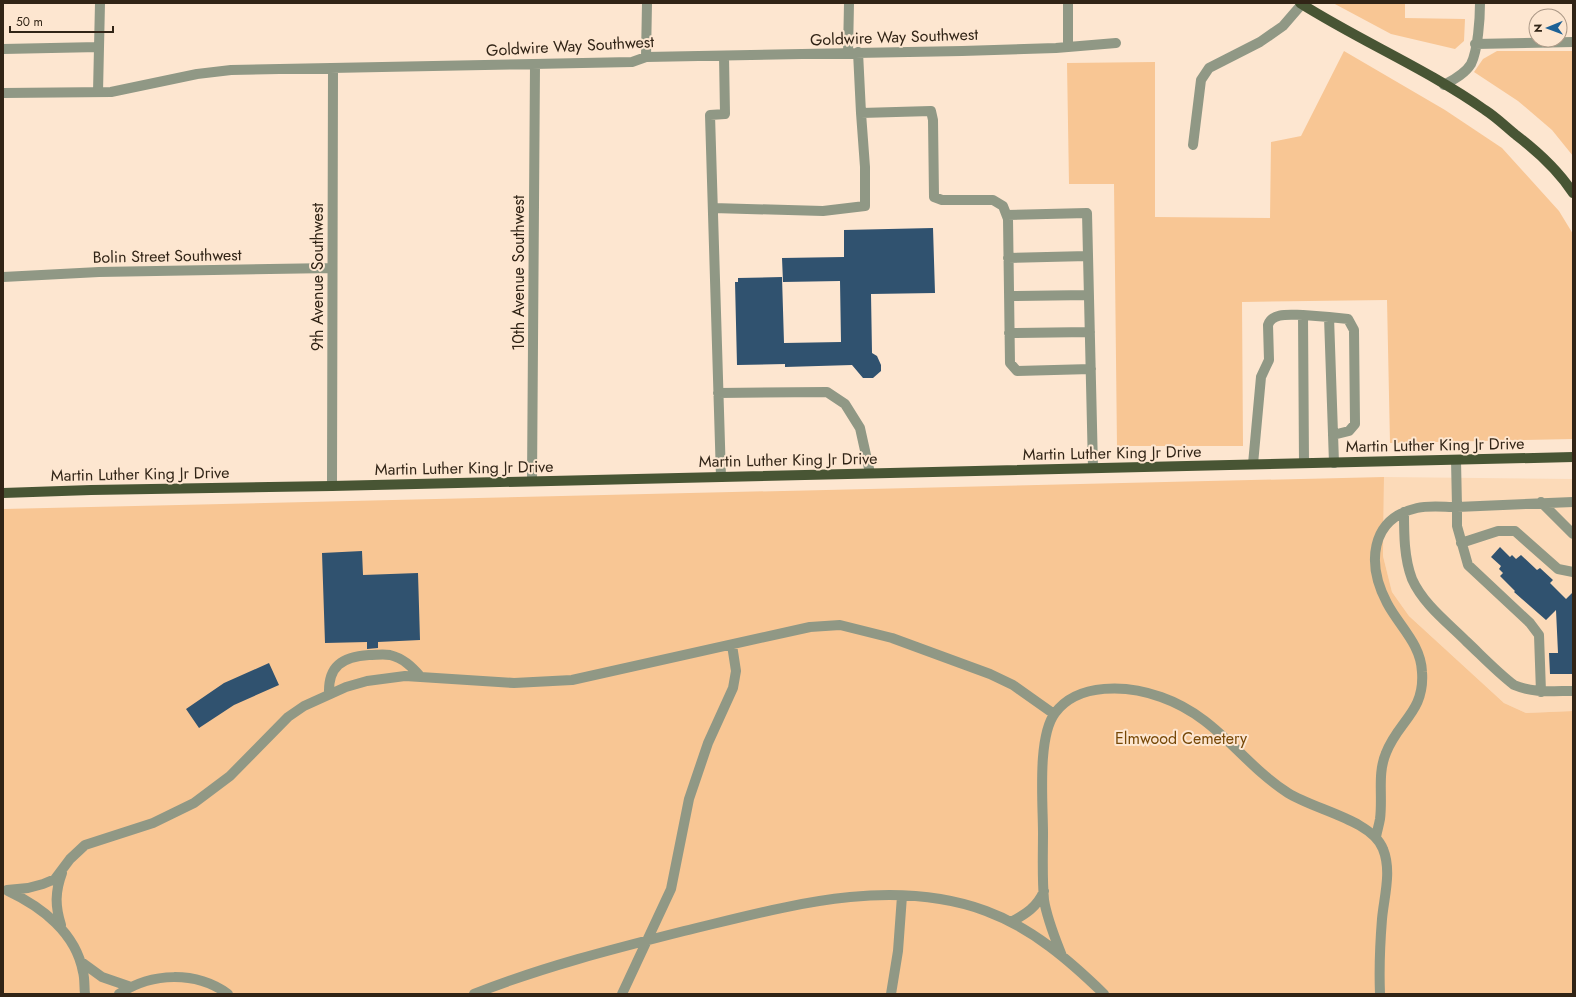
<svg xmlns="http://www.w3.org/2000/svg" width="1576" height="997" font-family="Jost,sans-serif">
	<rect width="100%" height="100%" fill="#fde6d0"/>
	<path fill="#fcdab8" d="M1384,477L1573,479V711L1526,713L1504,703L1409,616L1392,592L1383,556Z"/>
	<path fill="#f8c694" d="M1333,3H1405V18L1465,19L1464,41L1455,49L1391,34Z
		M1344,51L1445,110L1502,148L1559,211L1573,234V439L1390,443L1387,300L1242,302L1243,446H1117L1114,184H1069L1067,63L1155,62V217L1270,218L1271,142L1301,136Z
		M1497,51H1573V156L1552,130L1518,101L1474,72L1483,59Z
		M1384,477L1383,556L1392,592L1409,616L1504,703L1526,713L1573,711V994H3V509Z"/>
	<path fill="#30526f" d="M933,228L935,293L871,294L872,353L877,356L881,365V371L873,378H863L852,365L785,367V364L737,365L735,282H738V278L782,277L784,343L841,342L840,281L783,282L782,258L844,257V230Z
		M1500,547L1510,557L1512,555L1516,559L1521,555L1537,570L1540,568L1553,580L1550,583L1566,599L1573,592V674H1550L1549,653H1558L1556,610L1546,620L1514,592L1515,591L1500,576L1503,573L1499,569L1501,566L1491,557Z
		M362,551L363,575L418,573L420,640L378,642V648L367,649V642L325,643L322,553Z
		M269,663L279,685L234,705L199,728L186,709L224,683Z"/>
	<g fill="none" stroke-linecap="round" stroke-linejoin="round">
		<path stroke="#909885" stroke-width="10" d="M1475,44L1573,42
			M1068,47V3
			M3,49L99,47
			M858,52L861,113L931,111L933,120L934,197L942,200H993L1003,206L1008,219L1010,363L1017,371L1091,369
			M848,53L849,3
			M646,57L647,3
			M1444,85C1453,80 1465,74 1471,64C1478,50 1480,18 1480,3
			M98,92L100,3
			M3,93L111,92L197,74L231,70L632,62L646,57L962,51L1056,48L1116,43
			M1193,145L1201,80L1209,68L1260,42L1283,26L1302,4
			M713,208L823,211L865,206V167L861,113
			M1007,215L1087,213L1093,468
			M1008,258L1088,256
			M3,277L99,272L332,268
			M1009,296L1089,295
			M1303,315L1329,317L1334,463
			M1329,317L1348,319L1354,330L1355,424L1349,431L1333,435
			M1009,333L1090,332
			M718,393L827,392L845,404L860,428L870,473
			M1253,464L1261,377L1269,360L1268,325C1272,312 1291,315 1303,315L1304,463
			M721,477L710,115L725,114L724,56
			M532,481L535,65
			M332,486L333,68
			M1541,502L1573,534
			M1404,512C1404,534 1404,558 1412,579C1423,604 1448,623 1466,641C1482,656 1497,672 1514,685C1533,693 1552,691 1573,691
			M1461,543L1498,531H1515L1558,569L1573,572
			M1541,692L1539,635L1530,623L1468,565L1457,526V507L1573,502
			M329,694C328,666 342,657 369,655C376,655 383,654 390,655C403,658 412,667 420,676
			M1376,837C1377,831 1379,825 1380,819C1383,797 1377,774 1386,753C1398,721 1425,712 1422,672C1421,644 1399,626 1387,603C1367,565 1369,519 1417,508C1429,505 1444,507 1457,507L1456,460
			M7,890L28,888L43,884L55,879L70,859L85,845L153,823L194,803L230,776L288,717L304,706L346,687L367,681L405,676L514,683L572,680L810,627L840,625L892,638L990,674L1013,685L1054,714
			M8,891C42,907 76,933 83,972C85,979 84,987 85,994
			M1011,922C1026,914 1037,907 1044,891
			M61,925C55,906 55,892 62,873
			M1062,956C1055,938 1047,919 1044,900C1042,878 1043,855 1043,833C1043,803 1037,737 1055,713C1078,682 1128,685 1161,697C1218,717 1240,762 1288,793C1315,810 1372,820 1383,849C1392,871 1384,897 1382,919C1380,944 1379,969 1380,994
			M80,961L102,977L131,987
			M119,994C152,972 196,971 228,994
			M474,994C542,967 613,949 684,931C781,908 888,875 986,911C1032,928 1069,960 1104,994
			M622,994L671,889L689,799L708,743L733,688L736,671L732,645
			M891,994L898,951L902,896"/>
		<path stroke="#485534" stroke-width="10" d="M1300,3C1360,41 1427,69 1485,110C1496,117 1505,126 1516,135C1537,151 1558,170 1573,193
			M3,493L91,490L332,486L1573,457"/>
	</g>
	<g text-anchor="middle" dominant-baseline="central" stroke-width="4" stroke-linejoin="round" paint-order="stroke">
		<g font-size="16" fill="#312416" stroke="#fde6d0">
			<text transform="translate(894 37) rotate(-2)">Goldwire Way Southwest</text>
			<text transform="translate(570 46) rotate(-3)">Goldwire Way Southwest</text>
			<text transform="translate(167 256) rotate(-1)">Bolin Street Southwest</text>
			<text transform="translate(518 273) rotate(-90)">10th Avenue Southwest</text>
			<text transform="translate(317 277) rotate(-90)">9th Avenue Southwest</text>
			<text transform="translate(1435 445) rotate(-1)">Martin Luther King Jr Drive</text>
			<text transform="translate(1112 453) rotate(-1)">Martin Luther King Jr Drive</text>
			<text transform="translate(788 460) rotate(-1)">Martin Luther King Jr Drive</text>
			<text transform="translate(464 468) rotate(-1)">Martin Luther King Jr Drive</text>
			<text transform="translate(140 474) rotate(-1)">Martin Luther King Jr Drive</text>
		</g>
		<g font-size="16" fill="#774807" stroke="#fde6d0">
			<text x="1181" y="738">Elmwood Cemetery</text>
		</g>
	</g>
	<rect width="1576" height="997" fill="none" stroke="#312416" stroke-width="8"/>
	<g transform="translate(1548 28) rotate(269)"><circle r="19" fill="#fde6d0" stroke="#ab9886"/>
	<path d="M0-3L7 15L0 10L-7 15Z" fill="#1d6196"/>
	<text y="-6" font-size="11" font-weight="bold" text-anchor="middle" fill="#312416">N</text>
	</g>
	<path d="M10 26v6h103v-6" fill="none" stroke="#312416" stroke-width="2"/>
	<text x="16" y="26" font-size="12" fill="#312416" stroke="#fde6d0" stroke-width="3" paint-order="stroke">50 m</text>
</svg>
